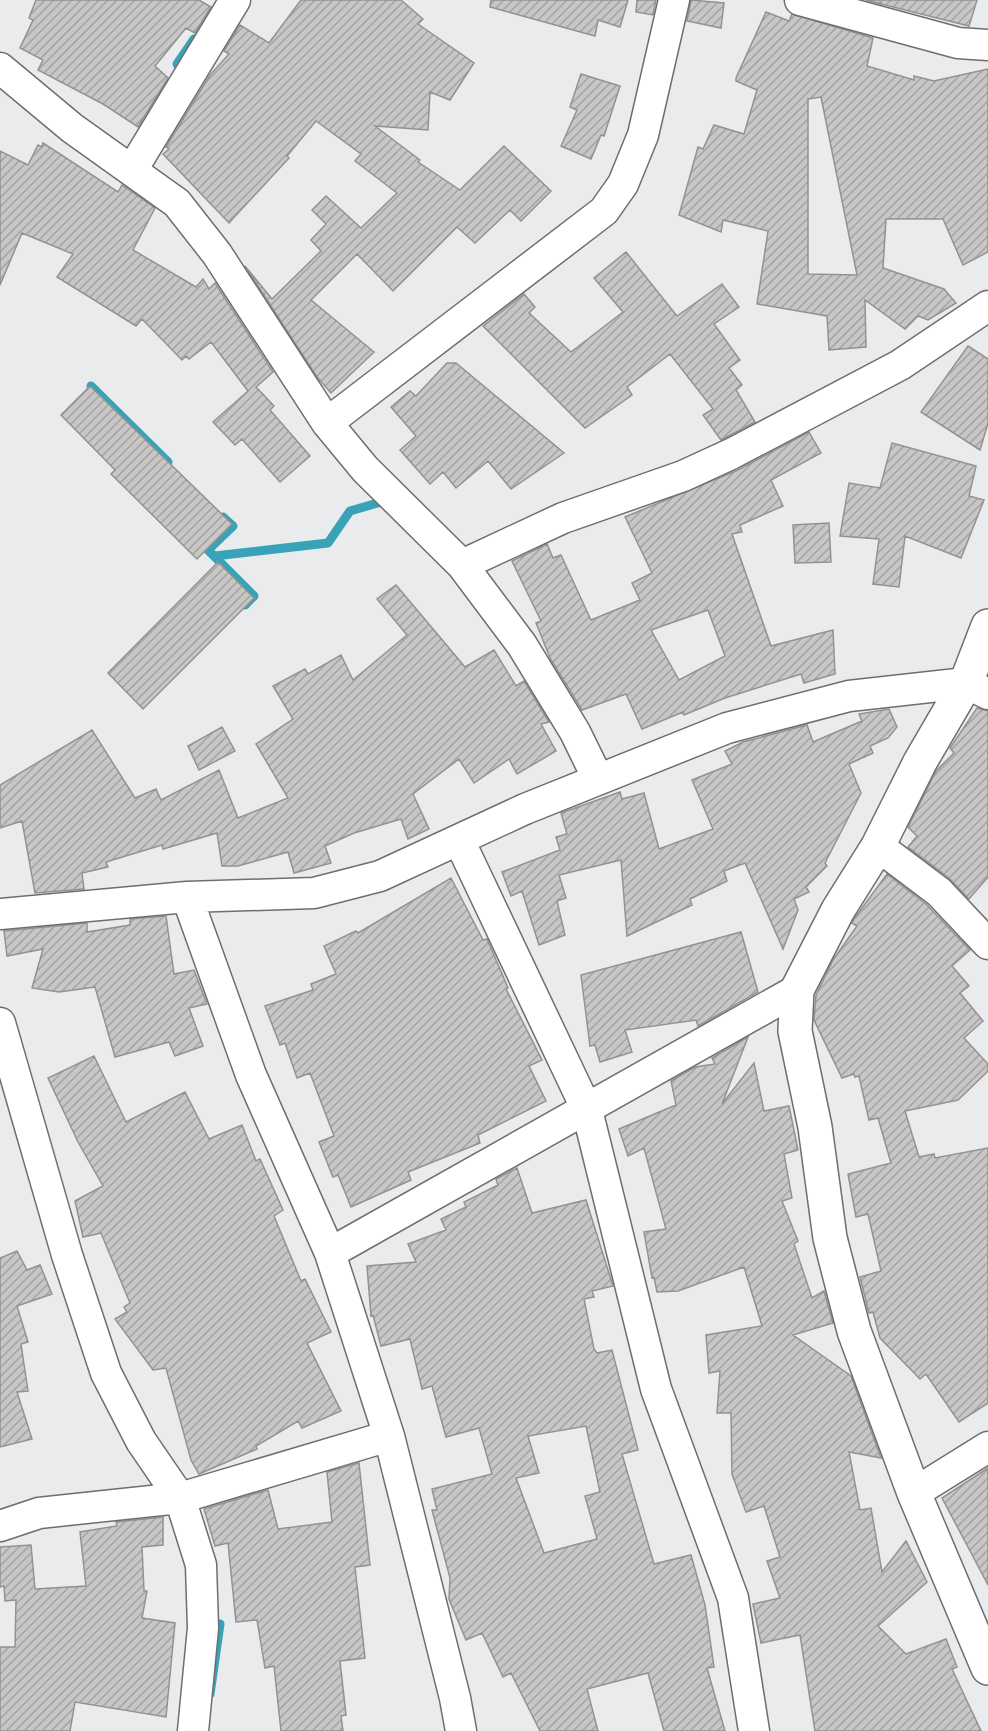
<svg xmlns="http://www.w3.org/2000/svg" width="988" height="1731" font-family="'Golos Text',sans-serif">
	<defs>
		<pattern id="building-hatch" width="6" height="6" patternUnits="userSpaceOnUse" patternTransform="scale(1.5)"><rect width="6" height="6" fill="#c9c7c6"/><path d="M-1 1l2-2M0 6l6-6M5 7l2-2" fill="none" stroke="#a4a2a2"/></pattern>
	</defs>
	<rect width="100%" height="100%" fill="#eaebed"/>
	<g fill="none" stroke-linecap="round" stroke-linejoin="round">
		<path stroke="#38a2b7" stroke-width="9" d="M177,64L194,39
			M91,386L168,462
			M223,517L233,526L208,550L254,596L245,605
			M215,556L328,543L350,511L381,502
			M210,1694L220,1624"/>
	</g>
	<path fill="url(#building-hatch)" stroke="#939291" stroke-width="1.5" fill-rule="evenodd" d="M36,0H199L211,7L195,33L186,28L155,66L168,78L138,127L103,104L38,70L43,60L20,48L33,20L29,18Z
		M301,0H401L423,19L418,24L474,63L450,100L430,92L428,130L375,126L420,160L418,162L460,190L504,146L551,191L521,221L510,210L475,243L457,227L393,291L357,254L311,300L374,352L331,393L317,377L245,266L272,299L321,251L311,240L326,224L312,210L326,196L361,228L397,193L355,161L361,154L316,121L287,156L289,158L229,223L163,154L169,149L166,147L210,75L229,54L224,51L240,25L269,43Z
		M491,0H628L620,27L598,20L595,36L490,7Z
		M637,0H656L653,15L636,12Z
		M691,0L724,3L721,28L687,21Z
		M866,0H977L969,26L881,4V2V4Z
		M766,12L789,21L792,14L873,38L867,66L914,80V76L934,81L988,69V252L963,265L943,219H886L883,268L944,289L956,303L928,320L918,316L905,329L865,300L866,347L829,350L827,316L757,304L768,231L723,220L721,232L679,215L698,147L703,149L714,125L744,134L757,90L736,81V78ZM821,97L857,275L808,274V99Z
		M581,74L620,86L604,136L601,135L591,159L561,146L577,110L570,107Z
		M43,143L118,192L122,185L155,208L133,250L196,287L203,279L209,289L215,283L273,372L256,387L274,406L270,410L310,456L280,482L242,439L235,445L213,422L248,391L211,342L189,359L186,356L182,360L142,319L136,326L57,277L73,254L22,233L0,285V151L28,165L38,145L42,147Z
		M626,252L677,316L722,284L739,307L714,324L740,360L729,368L742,385L736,390L755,422L721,440L703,415L713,409L670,354L627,387L632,395L585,428L483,326L524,294L535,307L529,313L571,352L623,312L594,278Z
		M968,346L988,359V423L980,450L921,412Z
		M447,363H456L564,453L511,489L488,461L456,488L443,472L430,484L400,450L416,436L391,407L410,391L416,396Z
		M90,386L232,524L197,559L111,474L115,470L61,415Z
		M809,432L821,453L771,480L783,506L740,525L742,532L732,534L771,646L833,630L835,674L804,683L801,674L725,698L684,715L683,712L642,729L626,694L582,710L550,658L536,623L541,621L512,561L547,544L553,558L561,555L591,620L640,600L632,583L652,573L625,517L738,470ZM708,610L725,656L679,680L651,630Z
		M892,443L976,466L969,496L984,500L961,558L905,536L899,587L873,584L879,539L840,536L849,483L880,488Z
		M829,523L831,562L795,563L793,525Z
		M218,562L254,598L143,709L108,673Z
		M396,585L465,667L494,650L516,686L524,681L549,722L541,724L556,751L517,774L509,759L474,783L459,759L413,794L429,829L408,839L401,819L354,833L325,846L331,863L294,873L288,852L238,866H222L217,833L163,849L162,845L106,862L108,867L82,873L84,889L35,893L22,821L0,828V785L92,730L135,798L156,789L161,800L219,770L238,818L288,798L256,744L293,719L273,686L305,669L308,674L341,655L353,680L407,635L377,599Z
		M977,708L988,711V877L969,899L949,878L908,847L917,836L908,827L936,771L954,753L950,748Z
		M889,709L897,727L888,738L870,746L873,753L849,764L861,793L825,863L827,866L806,887L809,892L794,899L798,910L783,949L745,863L724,871L727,881L690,899L692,905L627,936L621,860L559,875L566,898L557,901L565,935L539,945L522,891L511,896L502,872L560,850L556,837L567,834L561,813L620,792L622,799L644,793L659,849L713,829L692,780L732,764L725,751L743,742L807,725L813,742L862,721L859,714Z
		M222,727L235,751L199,770L188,746Z
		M887,874L927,905L970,950L952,966L969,986L960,993L983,1021L964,1038L988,1064V1071L958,1100L905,1111L919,1157L934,1154L935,1158L988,1148V1403L959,1422L926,1374L920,1379L880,1338L873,1312L869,1313L860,1277L881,1271L868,1214L856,1217L848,1174L891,1163L878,1118L869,1120L859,1076L855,1077L854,1074L842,1078L814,1020L816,995L833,960L857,926L852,923L854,919Z
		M451,878L483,940L487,939L508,988L506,989L542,1060L529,1066L546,1101L478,1135L480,1143L408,1172L411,1180L351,1207L338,1175L333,1177L319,1142L334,1136L310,1073L297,1078L285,1043L280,1045L265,1006L313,990L311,984L336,974L324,946L356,931L358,933Z
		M166,916L174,974L194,970L207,1004L189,1008L203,1046L175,1056L169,1042L115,1057L95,987L59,992L32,988L43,949L7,956L4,931L87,923V932L130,925V919Z
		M741,932L758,992L698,1026L696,1020L625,1030L632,1052L600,1062L595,1045L590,1046L581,975Z
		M748,1037L722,1104L754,1063L764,1111L789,1106L798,1150L784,1154L792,1198L782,1201L798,1241L794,1244L812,1298L824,1291L833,1323L793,1335L851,1376L881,1458L849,1452L860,1510L871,1508L882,1572L906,1541L927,1582L878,1626L906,1654L946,1639L957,1667L952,1669L981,1731H815L800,1635L761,1643L753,1604L780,1598L767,1561L780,1557L764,1506L746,1512L732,1474L731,1413H717L720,1371L709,1373L706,1335L762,1326L744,1267L678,1291L657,1292L654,1277L652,1278L644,1232L666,1229L644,1148L628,1156L619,1129L676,1105L671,1081L695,1067L715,1064L712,1058Z
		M94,1056L126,1122L185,1092L209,1139L242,1125L256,1161L260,1159L283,1210L274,1216L301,1281L305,1279L331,1332L307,1343L341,1411L302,1428L298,1421L256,1446L257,1449L199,1474L191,1460L166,1368L153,1370L115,1319L127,1312L124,1307L130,1303L101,1233L83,1237L75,1201L103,1186L78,1142L48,1078Z
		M517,1168L532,1213L586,1200L613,1286L592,1291L594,1297L584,1299L594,1349L597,1353L612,1350L638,1450L622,1454L654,1564L691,1555L705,1605L714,1667L707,1668L725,1731H664L648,1673L587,1689L598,1731H540L511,1673L503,1677L482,1633L466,1640L449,1599L450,1578L432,1510H437L432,1489L492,1474L479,1428L446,1437L432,1386L422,1389L410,1339L381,1346L373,1315L371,1316L367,1266L416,1262L408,1244L446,1230L441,1219L466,1207L464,1202L498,1185L496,1179ZM586,1426L600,1492L585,1496L597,1539L544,1553L516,1478L539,1473L528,1436Z
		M17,1251L27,1270L40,1265L52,1294L17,1306L28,1342L21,1344L28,1391L17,1392L32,1439L0,1447V1258Z
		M359,1463L370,1565L355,1567L365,1658L340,1661L346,1715L341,1716L343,1731H281L274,1666L265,1668L257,1620L236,1622L228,1543L215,1546L204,1509L268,1490L278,1529L332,1522L327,1472Z
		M988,1468V1585L942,1498Z
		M163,1517V1545L142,1547L144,1591H147L142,1618L175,1623L166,1717L75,1702L70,1731H0V1647H15L16,1600L5,1601L4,1586L0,1587V1547L31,1545L35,1589L86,1586L80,1532L117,1526L116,1522Z"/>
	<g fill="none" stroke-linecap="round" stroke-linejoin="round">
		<g stroke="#6d6e6f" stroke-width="33">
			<path id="street" d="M800,0L958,43L988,45
				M0,68L72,128L177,203L217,254L327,423L365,469L462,565L522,645L575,732L598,779
				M132,170L235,0
				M327,423L604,211L623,184L643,135L674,0
				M462,565L563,518L683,476L731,454L900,365L988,306
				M459,840L587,1110L656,1389L733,1598L754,1731
				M878,846L939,892L988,944
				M187,897L251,1075L330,1253L389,1436L455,1698L461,1731
				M0,914L187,897L314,893L380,876L525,809L727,728L849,696L966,683L988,694
				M0,1023L67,1255L106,1373L141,1441L180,1498L201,1565L203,1628L193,1731
				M330,1253L797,990
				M914,1493L988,1447
				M0,1526L39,1513L180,1498L389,1436"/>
		</g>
		<g stroke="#6d6e6f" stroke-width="36">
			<path id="secondary" d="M988,626L966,683L920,762L878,846L838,910L797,990L795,1031L815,1127L830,1238L854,1331L914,1493L988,1668"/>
		</g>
		<use href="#street" stroke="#fff" stroke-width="30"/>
		<use href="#secondary" stroke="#fff" stroke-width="33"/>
	</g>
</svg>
